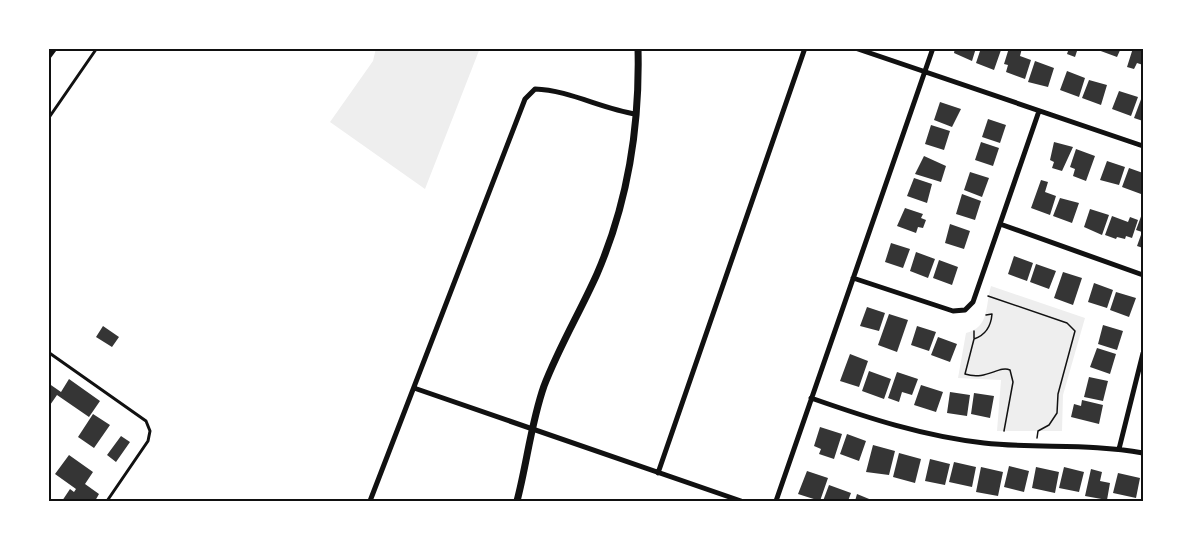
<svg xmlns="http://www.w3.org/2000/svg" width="1191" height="549" font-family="'Zilla Slab',serif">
	<rect width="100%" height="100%" fill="#fff"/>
	<path fill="#eee" d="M376,48H480L425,189L330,122L373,61Z
		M991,286L1085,318L1063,395L1062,431H997L1001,380L958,378L966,333C990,327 985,306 991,286Z"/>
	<path fill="#353535" d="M955,48H976L972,61L954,53Z
		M981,48L1001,50L994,70L976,63Z
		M1009,48H1022L1020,56L1031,60L1025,79L1006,72L1008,65L1004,64Z
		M1069,48H1078L1075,57L1067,54Z
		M1099,48H1121L1117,57L1098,50Z
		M1133,48H1143V65L1137,63L1134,69L1127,67Z
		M1035,61L1054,68L1048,87L1028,82Z
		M1067,71L1085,78L1079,97L1060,90Z
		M1089,80L1107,85L1101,105L1082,98Z
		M1119,91L1138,97L1131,116L1112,109Z
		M1143,94V121L1134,118Z
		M940,102L961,109L952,127L934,120Z
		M988,119L1006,125L1000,143L982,137Z
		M931,125L950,131L944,150L925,144Z
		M981,142L999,148L993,166L975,160Z
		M1054,142L1073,147L1062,171L1052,168L1054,162L1050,160Z
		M1076,149L1095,156L1086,181L1073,176L1075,169L1070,167Z
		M924,156L946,166L941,182L915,174Z
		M1107,161L1125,167L1119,185L1100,180Z
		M1129,168L1143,173L1141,194L1122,187Z
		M970,172L989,178L982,197L964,190Z
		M914,178L932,184L927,203L907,196Z
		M1041,180L1048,182L1045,192L1056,196L1050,215L1031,208Z
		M962,194L981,201L975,220L956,214Z
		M1060,198L1079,203L1072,223L1053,216Z
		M905,208L923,214L921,218L926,220L923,228L918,227L916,233L897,226Z
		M1090,209L1109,215L1102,235L1084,227Z
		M1143,211V248L1137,246L1142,232L1136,230Z
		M1112,216L1128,222L1130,217L1138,220L1132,238L1126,236L1125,239L1117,237L1116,239L1105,235Z
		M950,224L970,231L964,249L945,243Z
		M891,243L910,249L903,268L885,262Z
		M916,252L935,259L928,278L910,271Z
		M1014,256L1033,263L1027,281L1008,274Z
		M939,260L958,267L952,285L933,278Z
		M1036,264L1056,271L1049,289L1030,282Z
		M1063,272L1082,278L1073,305L1054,298Z
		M1094,283L1113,290L1107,308L1088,302Z
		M1116,292L1136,298L1129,317L1110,310Z
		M867,307L885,313L879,331L860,326Z
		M889,314L908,320L897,352L878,345Z
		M1103,325L1123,331L1117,350L1098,344Z
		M103,326L119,337L112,347L96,337Z
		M917,326L936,332L929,351L911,345Z
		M938,337L957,344L950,362L931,355Z
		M1097,348L1116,354L1110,374L1090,367Z
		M850,354L868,361L859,387L840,381Z
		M869,371L891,379L884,399L862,391Z
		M897,372L918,379L912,395L902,392L899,402L888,398Z
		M1089,377L1108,381L1103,401L1084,397Z
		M69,379L100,401L89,417L57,395L48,408V383L61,392Z
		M921,385L943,392L936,412L914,405Z
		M950,392L970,395L967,416L947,413Z
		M974,393L994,396L990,418L971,414Z
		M1082,400L1103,405L1099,424L1071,417L1074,404L1081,406Z
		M93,414L110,425L94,448L78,437Z
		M820,427L842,434L834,459L819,454L821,449L814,446Z
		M847,434L866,441L859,461L840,454Z
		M121,436L130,442L116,462L107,455Z
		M873,445L895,451L889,475L866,472Z
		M899,453L921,459L915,483L893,477Z
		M69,455L93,472L85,484L99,494L95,501H62L70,489L74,492L76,489L55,474Z
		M930,459L950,464L945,485L925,481Z
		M954,462L976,467L972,487L949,482Z
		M1009,466L1029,471L1024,492L1004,487Z
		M981,467L1003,472L998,496L976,492Z
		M1036,467L1059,472L1055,493L1032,488Z
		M1064,467L1084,472L1079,492L1059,488Z
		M1091,469L1102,472L1100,481L1110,483L1107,500L1085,496Z
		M807,471L828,478L820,501L798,494Z
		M1118,473L1140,478L1136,498L1113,493Z
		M829,485L851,493L848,501H823Z
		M857,494L874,501H855Z"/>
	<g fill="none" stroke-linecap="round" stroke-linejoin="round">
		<path stroke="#111" stroke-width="1.5" d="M988,296L1067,323L1075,331L1058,394L1057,413L1049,425L1038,431L1037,438
			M986,315L992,314C991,326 986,335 974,339L965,374C986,381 999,365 1010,370L1013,382L1004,431
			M974,338V331"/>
		<path stroke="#111" stroke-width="3" d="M48,119L97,48
			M48,352L146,421L150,431L148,441L107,501"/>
		<path stroke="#111" stroke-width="5" d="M855,48L1143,146
			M1000,224L1143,275
			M853,278L953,311L965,310L973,302L1039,111
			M414,388L741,501
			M811,398C868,418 923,436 984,443C1038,449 1089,443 1143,453
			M1119,449L1143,353
			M658,473L805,48
			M370,501L525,99L535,89C569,90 602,109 636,114
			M776,501L933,48"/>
		<path stroke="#111" stroke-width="7" d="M48,56L54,48
			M517,501C527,463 531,423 544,386C559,347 580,312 597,274C628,202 640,127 638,48"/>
	</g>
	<rect width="1191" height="549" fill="none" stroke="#ffffff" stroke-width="99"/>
	<rect x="50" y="50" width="1092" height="450" fill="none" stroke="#111" stroke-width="2"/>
</svg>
